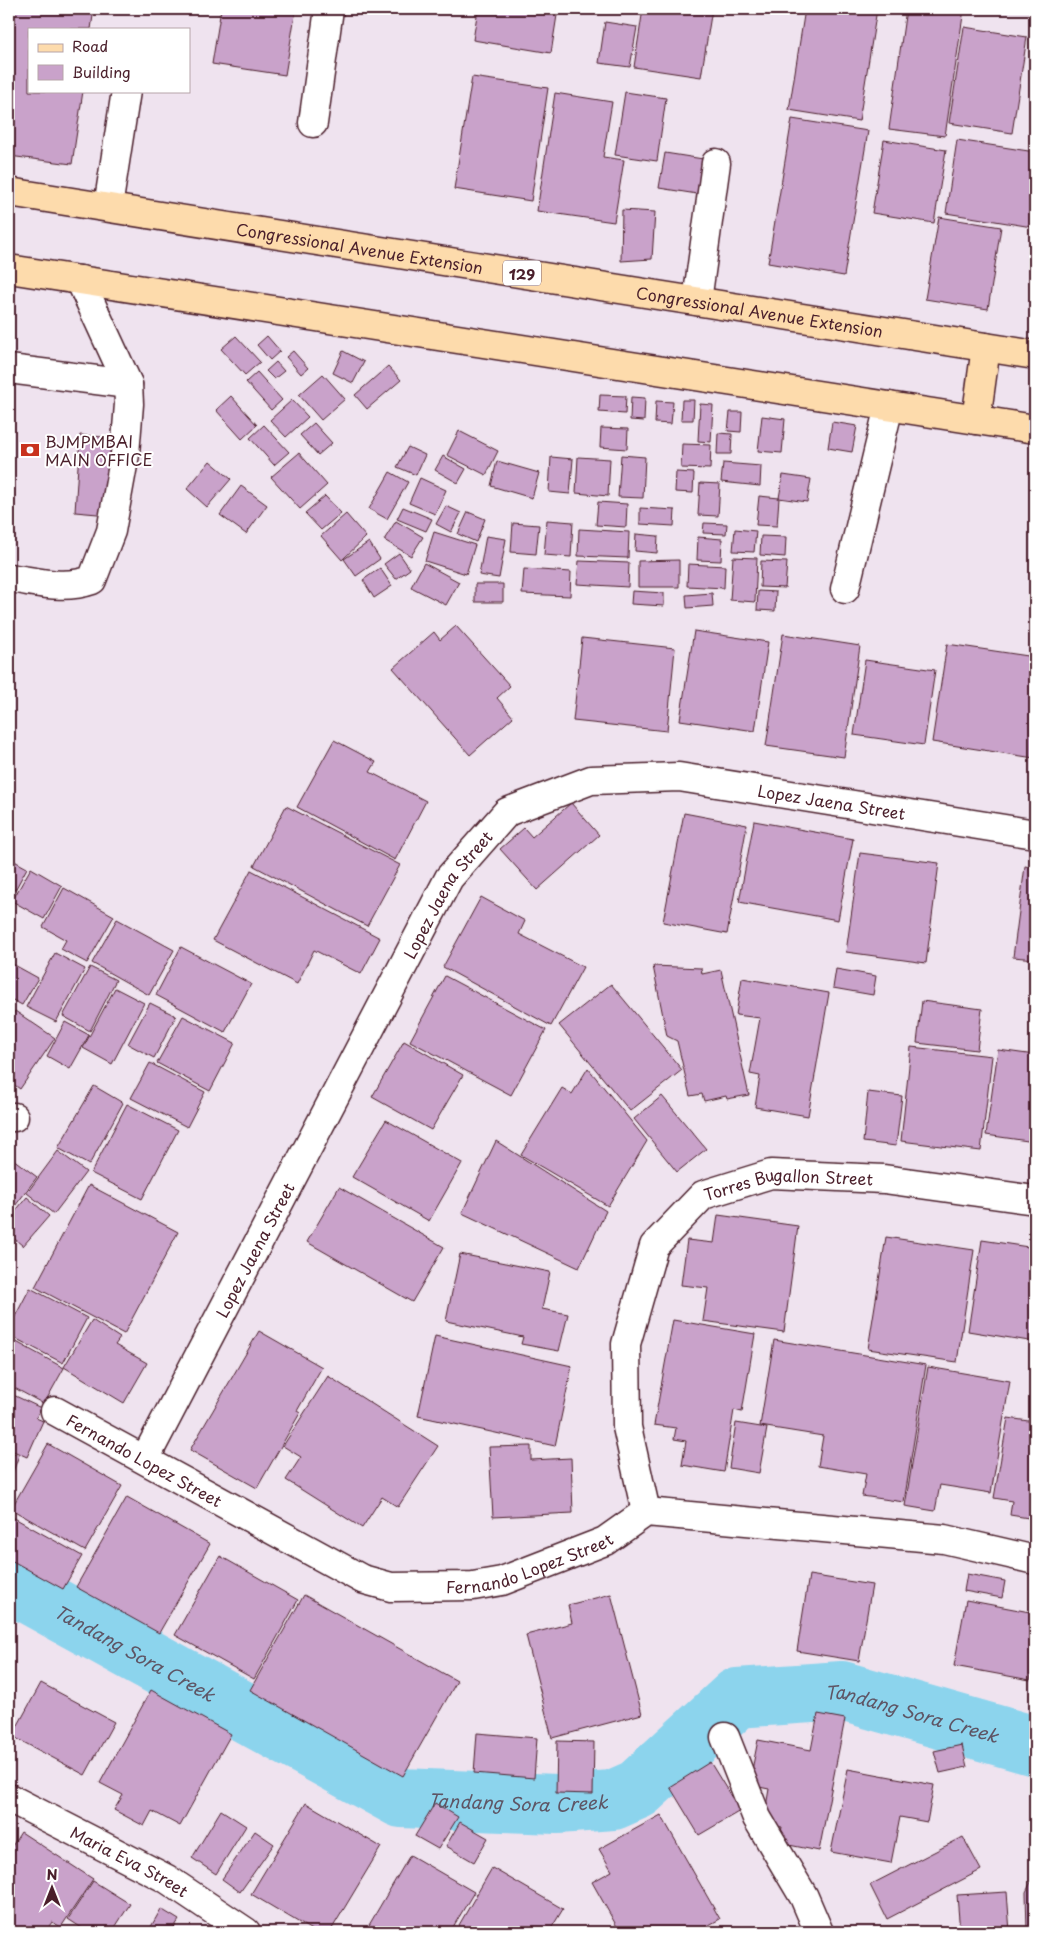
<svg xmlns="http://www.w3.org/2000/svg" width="1044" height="1941" font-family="'Playpen Sans',sans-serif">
	<rect width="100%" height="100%" fill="#efe3ef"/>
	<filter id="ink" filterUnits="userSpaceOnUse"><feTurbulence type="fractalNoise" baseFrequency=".02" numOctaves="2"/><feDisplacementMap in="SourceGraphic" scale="10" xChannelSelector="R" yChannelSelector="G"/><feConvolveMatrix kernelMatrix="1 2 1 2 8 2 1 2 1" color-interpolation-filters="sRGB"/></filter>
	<g filter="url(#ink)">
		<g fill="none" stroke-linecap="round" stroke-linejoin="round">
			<path stroke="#8cd4ed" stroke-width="60" id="s1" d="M9,1583L401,1798L557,1804L613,1800L638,1789L737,1698L842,1691L1035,1746"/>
		</g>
		<path fill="#c9a2ca" stroke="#4a1f2b" d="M12,9H94L91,29H29V91H83L72,164L9,156V34Z
			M221,9H296L285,75L212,64Z
			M478,9H558L551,53L473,40Z
			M643,9H712L701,77L634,67Z
			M805,9H877L859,121L789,110Z
			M906,9H964L945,136L889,129Z
			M605,22L637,27L630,67L599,63Z
			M964,27L1027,37L1012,133L949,123Z
			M472,77L548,88L531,201L454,189Z
			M625,92L666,98L657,161L615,155Z
			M555,93L612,102L603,157L624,160L614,222L537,211Z
			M792,119L868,131L844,276L768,263Z
			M884,140L946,150L934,223L872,213Z
			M957,140L1035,152V203L1032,227L946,213Z
			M665,153L703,159L697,194L659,188Z
			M622,210L655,212L652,259L621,261Z
			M939,217L1001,227L988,309L925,299Z
			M236,336L260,362L245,375L221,349Z
			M267,336L280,351L270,360L257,345Z
			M293,351L308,368L301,374L286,357Z
			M343,351L364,362L353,383L333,373Z
			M276,362L284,371L274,379L266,371Z
			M388,366L401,380L367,409L355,395Z
			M257,372L282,400L271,410L246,382Z
			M323,374L345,399L321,420L299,395Z
			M600,395L626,396L625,414L599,412Z
			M231,396L257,425L242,439L216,410Z
			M631,397L645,398L644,421L630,420Z
			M292,400L308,417L286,437L270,420Z
			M682,400H694L693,420H681Z
			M656,401L673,402L671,424L655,423Z
			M700,404L713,405L711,442L698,441Z
			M730,412H742L741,432L728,431Z
			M762,416L785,419L782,453L758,451Z
			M832,422L857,426L852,452L828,448Z
			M314,423L332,443L318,455L300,435Z
			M264,425L289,452L274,465L250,438Z
			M601,428L628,429L627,449L600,447Z
			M459,431L498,451L486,475L447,455Z
			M718,433L732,434L731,454H717Z
			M80,435L114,438L109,515L75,512Z
			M682,444L711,445L710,469L681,468Z
			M408,447L425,455L416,475L397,467Z
			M299,453L327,485L300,509L271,477Z
			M621,455L645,457L643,498L618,497Z
			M443,456L466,469L458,483L435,470Z
			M551,457L573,459L570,494L549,492Z
			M578,457L610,459L608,496L576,493Z
			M210,461L231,479L207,507L187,489Z
			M497,461L539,473L532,498L491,486Z
			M723,463L761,466L760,486L721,482Z
			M390,472L408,482L387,519L369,509Z
			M676,472L694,473L693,493L675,492Z
			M783,475L811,479L807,502L779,498Z
			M420,478L446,490L435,514L409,503Z
			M700,483L720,484L718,516L698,515Z
			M241,486L267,505L246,534L220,515Z
			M325,496L341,513L321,530L305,513Z
			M759,496L779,498L777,526L756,525Z
			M598,502L627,504L626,527L596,525Z
			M446,506L461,513L451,532L436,524Z
			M403,507L432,519L426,531L397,519Z
			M640,508L675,510L674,526L640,524Z
			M468,512L485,519L476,542L458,534Z
			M346,514L366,537L342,560L321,536Z
			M547,520L573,522L571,557L544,555Z
			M396,521L423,537L411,556L384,540Z
			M513,523L539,525L536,554L511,552Z
			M704,523L727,524L726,534L703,533Z
			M579,529L629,532L628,558L578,556Z
			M735,529L756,531L754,552L733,551Z
			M434,532L475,545L466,574L425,561Z
			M636,534L658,536L657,553L635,551Z
			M486,536L506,539L499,578L479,575Z
			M761,536L786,537L785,557L760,555Z
			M698,537L722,539L721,561L697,560Z
			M369,542L380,559L356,576L344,559Z
			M399,553L410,569L396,579L384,564Z
			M733,557L757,558L755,602L730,600Z
			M679,560V587H638V561Z
			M579,561L629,563L628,587L577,584Z
			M761,561L787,562L785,588L760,587Z
			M424,563L459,582L446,605L411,587Z
			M688,564L725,566L724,588L687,586Z
			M380,568L392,586L374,598L363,580Z
			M524,569L571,572L570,596L522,594Z
			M475,584H503V602H475Z
			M632,591L664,593V606L631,604Z
			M758,591L776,592L775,611L757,610Z
			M712,593L713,606L687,608L686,595Z
			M456,626L510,686L497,698L513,717L470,755L393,668L434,632L440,640Z
			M694,631L768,642L755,731L680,720Z
			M783,634L860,646L844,757L766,746Z
			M582,638L675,648L667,731L573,721Z
			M947,644L1035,657V747L1034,758L932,742Z
			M865,660L935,670L924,745L854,735Z
			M334,740L376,762L370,772L426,801L395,860L297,807Z
			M571,803L599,835L537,890L500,849L524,828L532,837Z
			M286,806L400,865L367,926L254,866Z
			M684,813L747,825L727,934L663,922Z
			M754,821L853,839L838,920L739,902Z
			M860,853L939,863L926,963L846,952Z
			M9,858L27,868L15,890L9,887Z
			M1025,866L1035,868V959L1013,957Z
			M31,868L62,886L44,919L12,901Z
			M251,870L380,938L361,974L314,950L297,984L213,940Z
			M64,888L114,916L87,963L61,949L66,940L43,927Z
			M481,897L525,921L519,934L583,967L551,1026L443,967Z
			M117,919L174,950L149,995L92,963Z
			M181,947L251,984L225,1032L156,995Z
			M55,953L85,969L56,1022L26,1007Z
			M9,962L38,978L22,1005L9,998Z
			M653,966L701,968L702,974L721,970L749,1095L727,1099L726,1096L704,1101L702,1094L690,1096L677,1041L667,1036Z
			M90,967L116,980L90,1031L63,1016Z
			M836,969L876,976L873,995L833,988Z
			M445,976L546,1030L511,1095L410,1041Z
			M742,978L829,993L808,1116L755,1107L760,1076L750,1074L760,1018L736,1015Z
			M611,984L682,1070L630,1111L559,1025Z
			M115,988L144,1003L112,1064L83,1048Z
			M922,1001L982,1009L977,1050L917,1043Z
			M150,1003L176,1016L154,1058L128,1044Z
			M15,1011L55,1038L20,1089L9,1081V1020Z
			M183,1016L235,1043L210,1091L157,1063Z
			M65,1022L89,1035L70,1069L47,1056Z
			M404,1041L463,1075L431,1130L372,1097Z
			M911,1047L992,1056L981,1151L901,1141Z
			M998,1050L1035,1055V1142L986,1135Z
			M150,1063L205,1092L187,1127L131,1098Z
			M588,1068L647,1141L608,1206L521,1155L562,1088L572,1094Z
			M94,1086L123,1103L89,1165L58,1148Z
			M868,1092L902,1096L896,1146L863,1142Z
			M662,1096L706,1149L677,1172L634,1119Z
			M127,1104L178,1130L142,1199L91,1173Z
			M386,1120L462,1163L429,1221L352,1177Z
			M496,1141L606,1211L579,1268L462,1213Z
			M58,1151L86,1172L54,1214L27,1193Z
			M13,1159L37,1177L9,1214V1165Z
			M89,1185L178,1232L124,1334L35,1287Z
			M339,1187L444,1247L412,1302L307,1242Z
			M27,1197L49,1216L23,1246L9,1234V1219Z
			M718,1215L798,1226L784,1332L703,1321L708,1288L681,1285L687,1240L714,1243Z
			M886,1237L974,1250L957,1362L868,1349Z
			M982,1240L1035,1248V1342L968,1331Z
			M460,1254L550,1272L542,1309L568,1314L559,1351L521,1344L523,1337L446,1321Z
			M30,1288L87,1318L63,1363L9,1335V1328Z
			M92,1320L120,1338L115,1345L147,1363L124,1403L64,1367Z
			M673,1320L755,1334L742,1412L734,1410L724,1472L682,1465L686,1441L674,1439L676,1428L654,1425Z
			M259,1331L322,1367L297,1411L300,1413L257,1488L190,1450Z
			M435,1336L572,1366L555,1446L418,1416Z
			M9,1338L64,1368L44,1404L9,1385Z
			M774,1340L926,1365L904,1502L862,1496L866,1474L818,1466L823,1436L760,1426Z
			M928,1367L1010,1381L991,1493L940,1485L935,1511L905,1506Z
			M328,1376L438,1446L398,1507L382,1497L362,1528L286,1480L301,1457L283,1446Z
			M9,1393L41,1408L36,1418L43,1421L27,1457L9,1449Z
			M1008,1418L1035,1422V1519L1010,1515L1012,1501L994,1498Z
			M736,1423L767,1428L759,1473L729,1468Z
			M48,1444L122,1486L85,1551L11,1509Z
			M531,1446V1460L571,1458L573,1513L493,1517L489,1447Z
			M9,1452L19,1455L9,1483Z
			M127,1497L210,1544L159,1633L76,1587Z
			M9,1515L82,1556L63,1589L9,1559Z
			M220,1556L298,1600L254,1679L175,1635Z
			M967,1574L1005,1581L1002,1598L964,1591Z
			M809,1575L872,1585L859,1661L797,1651Z
			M611,1594L642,1714L552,1738L526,1635L572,1623L568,1605Z
			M304,1595L457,1681L403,1776L250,1690Z
			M966,1600L1035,1613V1651L1030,1680L954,1666Z
			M41,1683L114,1722L85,1775L12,1736Z
			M151,1690L231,1734L180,1826L152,1811L144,1826L114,1810L123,1795L100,1783Z
			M818,1714L845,1719L819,1851L779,1843L782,1827L763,1824L769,1789L749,1785L758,1740L811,1750Z
			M477,1733L537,1738L534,1778L474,1773Z
			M557,1741L594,1742L593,1794L556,1793Z
			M962,1745L967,1767L940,1773L934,1751Z
			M710,1762L740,1811L699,1835L670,1787Z
			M848,1769L934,1785L927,1822L900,1817L891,1863L831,1852Z
			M306,1803L381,1847L330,1932H315L251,1894Z
			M435,1803L458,1817L438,1849L415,1836Z
			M221,1810L246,1826L216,1874L192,1858Z
			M661,1815L720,1919L696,1932H620L592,1882L612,1871L599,1849Z
			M460,1822L488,1838L474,1862L446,1846Z
			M255,1831L274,1844L240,1892L222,1879Z
			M21,1832L93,1879L61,1927L52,1922L45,1932H9V1851Z
			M963,1837L981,1870L887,1919L870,1885Z
			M410,1855L474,1892L450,1932H365Z
			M492,1868L563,1909L549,1932H455Z
			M1035,1874V1932H1027L1026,1892Z
			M93,1881L130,1904L112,1932H88L68,1919Z
			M1007,1892L1010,1932H960L957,1895Z
			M161,1909L179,1920L171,1932H148Z"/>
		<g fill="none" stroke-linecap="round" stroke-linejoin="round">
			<g stroke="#4a1f2b" stroke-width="31">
				<g id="minor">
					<path d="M313,123L329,9"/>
					<path d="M108,207L126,91"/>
					<path d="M697,301L716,163"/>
					<path d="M9,369L128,384"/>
					<path d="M9,578C39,582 63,590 92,580L111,531L125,454L129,404L128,384L80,280"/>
					<path d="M845,589L889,406"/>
					<path d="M9,1117H14"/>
					<path id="s2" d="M55,1411L362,1579L391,1587L473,1586L502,1581L605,1541L646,1512L944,1539L1035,1560"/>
					<path id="s3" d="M145,1459L449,878L507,812L591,780L679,777L1035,834"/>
					<path id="s4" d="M646,1512L627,1427L626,1344L654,1246L703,1195L771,1174L884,1179L1035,1200"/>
					<path d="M725,1737L757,1818L804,1897L819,1932"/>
					<path id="s5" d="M9,1798L167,1879L246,1932"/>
				</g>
			</g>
			<g stroke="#4a1f2b" stroke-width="31">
				<g id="major">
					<path id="s6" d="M9,192L1035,355"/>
					<path d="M9,269L1035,429"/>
					<path d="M976,420L986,347"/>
				</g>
			</g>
			<use href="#minor" stroke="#fff" stroke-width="28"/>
			<use href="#major" stroke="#fddbac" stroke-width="28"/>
		</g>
	</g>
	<defs>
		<g id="bank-bare" transform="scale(1.5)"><path d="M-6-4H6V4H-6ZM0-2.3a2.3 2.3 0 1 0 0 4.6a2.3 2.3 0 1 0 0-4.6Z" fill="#c8321e" stroke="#fff" stroke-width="2.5" paint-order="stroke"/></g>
	</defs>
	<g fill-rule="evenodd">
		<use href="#bank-bare" x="30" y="450"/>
	</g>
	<g text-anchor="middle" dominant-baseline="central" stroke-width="4" stroke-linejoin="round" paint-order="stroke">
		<rect fill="#fff" stroke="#80626b" stroke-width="1" x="503" y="260.5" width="38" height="25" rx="4"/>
		<g font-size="15" font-weight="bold" fill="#4a1f2b">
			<text x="522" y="273">129</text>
		</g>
		<g font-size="16" fill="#4a1f2b" stroke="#fff">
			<text stroke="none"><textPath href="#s6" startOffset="355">Congressional Avenue Extension</textPath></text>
			<text stroke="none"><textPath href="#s6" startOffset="760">Congressional Avenue Extension</textPath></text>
			<text stroke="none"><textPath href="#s3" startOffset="1076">Lopez Jaena Street</textPath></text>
			<text stroke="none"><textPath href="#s3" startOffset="641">Lopez Jaena Street</textPath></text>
			<text stroke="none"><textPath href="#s4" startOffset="430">Torres Bugallon Street</textPath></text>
			<text stroke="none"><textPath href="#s3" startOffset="236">Lopez Jaena Street</textPath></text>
			<text stroke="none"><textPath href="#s2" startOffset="102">Fernando Lopez Street</textPath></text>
			<text stroke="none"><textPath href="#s2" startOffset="522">Fernando Lopez Street</textPath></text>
			<text stroke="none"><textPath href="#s5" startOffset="136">Maria Eva Street</textPath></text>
		</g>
		<g font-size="16" fill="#4a1f2b" stroke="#fff" text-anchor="start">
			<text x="45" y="441">BJMPMBAI<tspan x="45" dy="18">MAIN OFFICE</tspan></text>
		</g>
		<g font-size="18" font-style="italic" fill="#5e5565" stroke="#fff">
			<text stroke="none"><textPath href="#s1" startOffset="144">Tandang Sora Creek</textPath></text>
			<text stroke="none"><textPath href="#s1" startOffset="999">Tandang Sora Creek</textPath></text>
			<text stroke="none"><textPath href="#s1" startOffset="564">Tandang Sora Creek</textPath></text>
		</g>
	</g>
	<rect width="1044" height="1941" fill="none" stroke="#fff" stroke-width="30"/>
	<rect x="15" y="15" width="1014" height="1911" fill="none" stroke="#4a1f2b" stroke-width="2" filter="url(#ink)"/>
	<rect x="28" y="28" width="162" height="65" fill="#ffffff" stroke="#b7a5aa"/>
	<rect x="38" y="44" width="25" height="8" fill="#fddbac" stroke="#b7a5aa"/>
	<text x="72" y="52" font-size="15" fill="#4a1f2b">Road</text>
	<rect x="38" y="65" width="25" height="15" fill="#c9a2ca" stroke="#b7a5aa"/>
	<text x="72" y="78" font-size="15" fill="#4a1f2b">Building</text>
	<g transform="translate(52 1888)" stroke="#ffffff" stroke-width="4" paint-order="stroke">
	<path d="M0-4L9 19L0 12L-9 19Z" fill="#4a1f2b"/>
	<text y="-8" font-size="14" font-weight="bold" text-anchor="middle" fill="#4a1f2b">N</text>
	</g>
</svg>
